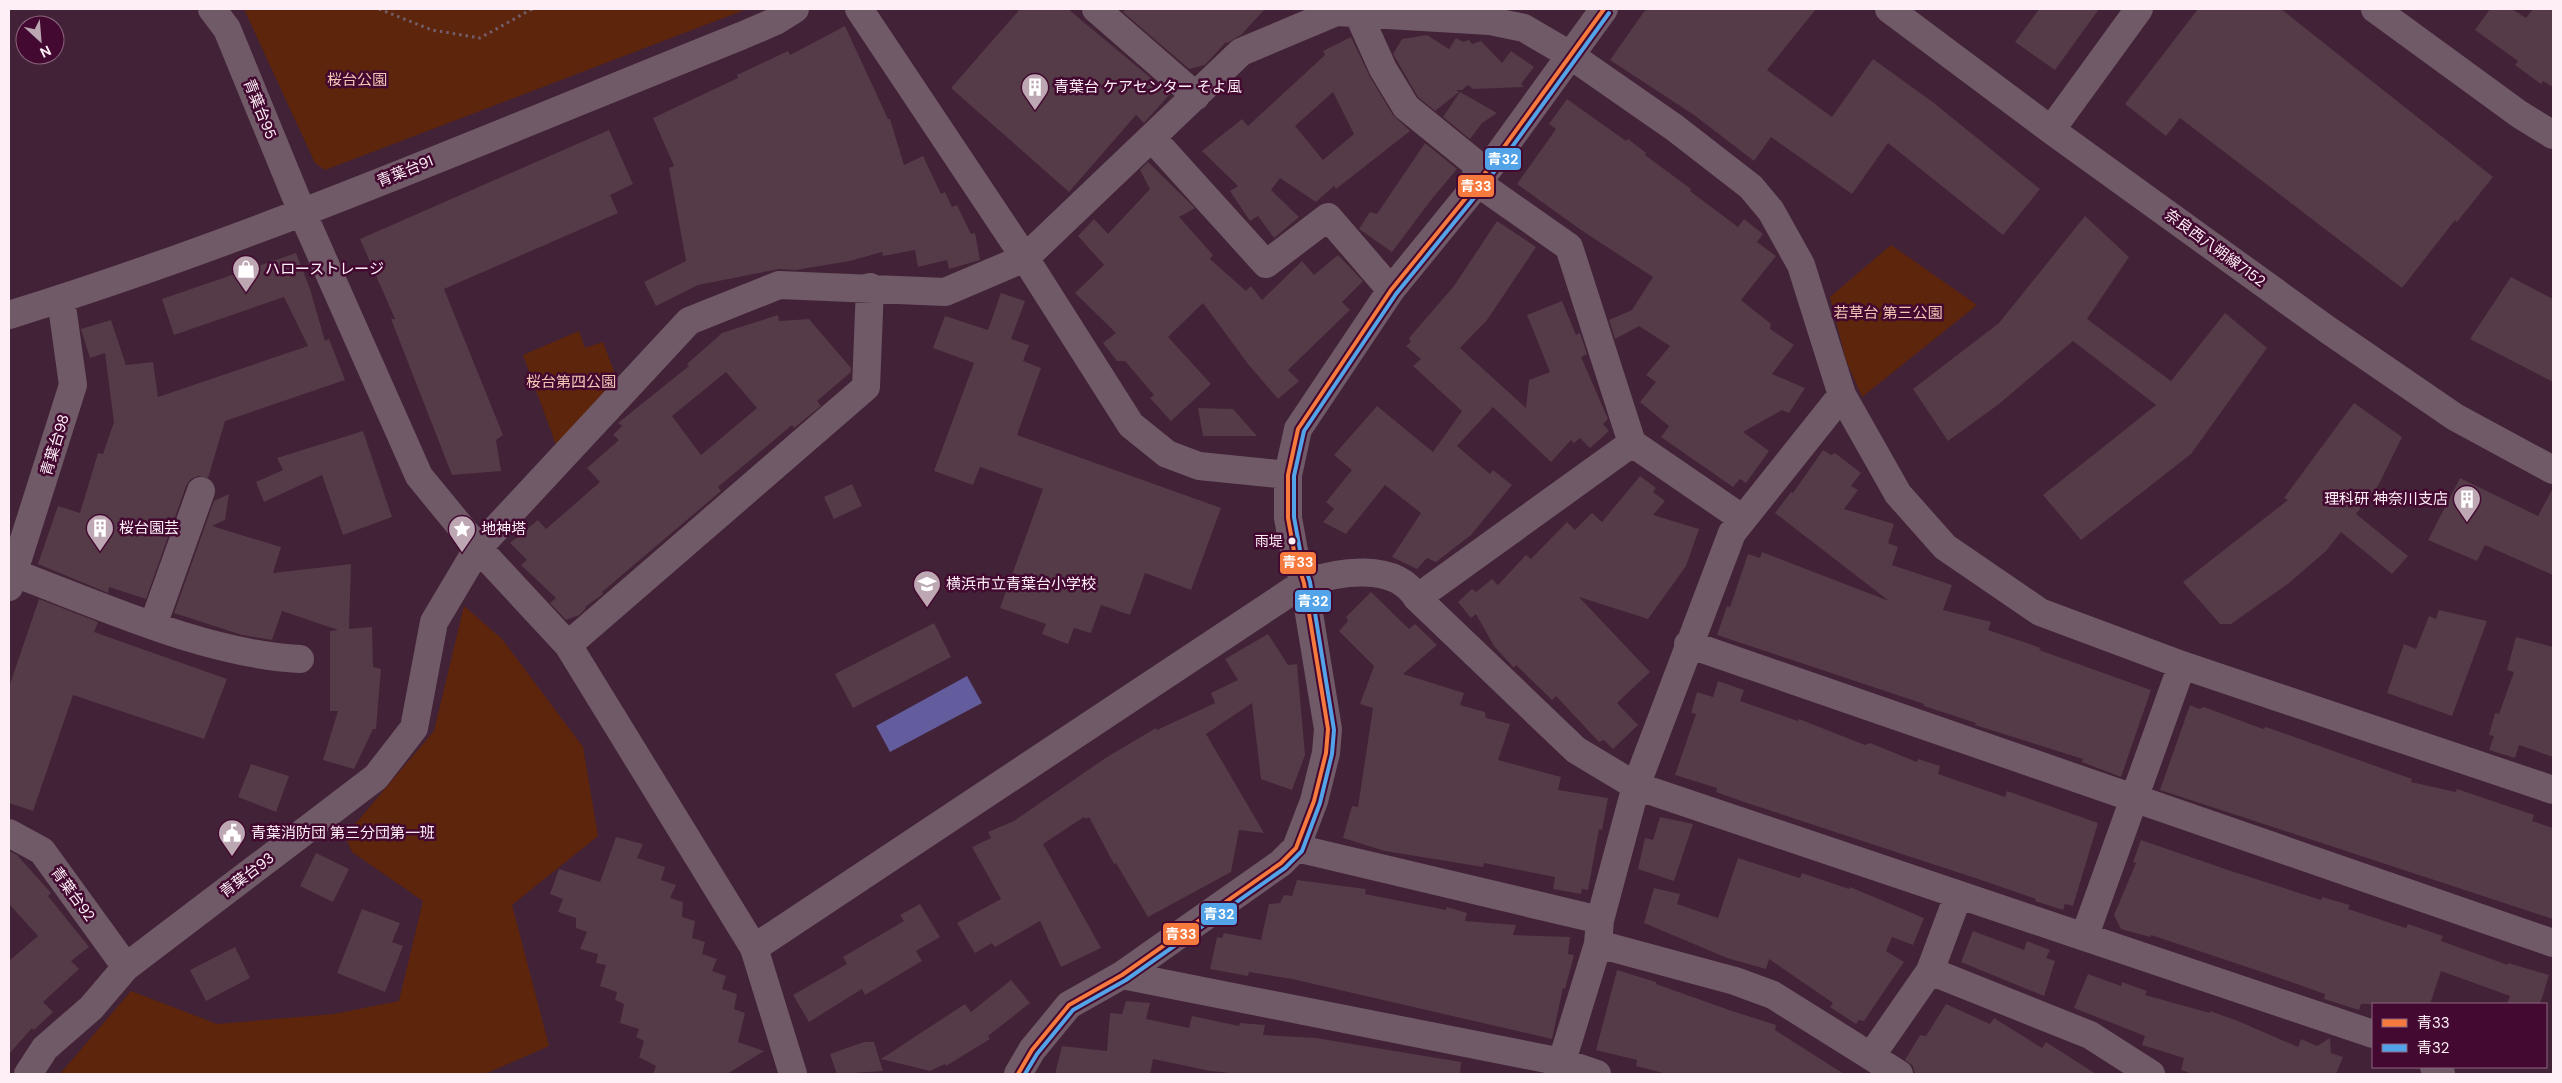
<svg xmlns="http://www.w3.org/2000/svg" width="2562" height="1083" font-family="'DM Sans','Noto Sans JP',sans-serif">
	<rect width="100%" height="100%" fill="#422236"/>
	<path fill="#5d250c" d="M244,9H747L325,170L315,163Z
		M1891,245L1977,305L1862,397L1846,360L1830,297Z
		M579,331L585,348L603,342L619,385L558,450L523,355Z
		M464,606L502,639L583,747L598,836L512,905L549,1046L485,1074H60L131,991L217,1024L334,1014L399,1001L423,901L352,852L345,836L434,731Z"/>
	<path fill="#635c9d" d="M967,676L982,703L890,752L876,726Z"/>
	<path fill="#553a47" fill-rule="evenodd" d="M1020,9H1068L1170,94L1144,123L1136,115L1069,192L951,88Z
		M1126,9H1265L1241,35L1227,43L1226,42L1205,65L1189,69L1123,12Z
		M1646,9H1816L1767,70L1771,73L1832,117L1873,59L1934,103L2040,189L2003,235L1888,143L1852,194L1771,137L1754,161L1694,115L1610,60Z
		M2039,9H2099L2055,70L2015,42Z
		M2198,9H2281L2493,177L2457,222L2455,220L2402,288L2180,118L2166,136L2125,104Z
		M2490,9H2512L2526,18L2533,9H2553V87L2543,81L2541,84L2515,65L2518,61L2475,30Z
		M845,26L888,119H890L904,165L923,156L941,194L945,192L952,207L957,205L971,234L975,233L980,260L949,269L947,260L918,267L915,250L883,256L882,252L850,261L796,270L779,269L698,285L656,306L644,282L686,261L669,168L674,166L653,118L738,78L737,75L788,51L790,55Z
		M1427,35L1449,49L1456,38L1463,42L1469,40L1472,44L1481,41L1502,63L1511,51L1534,67L1521,84L1524,87L1473,89L1468,85L1462,90H1456L1459,92L1435,111L1418,97L1393,54L1402,39Z
		M1351,37L1370,77L1393,115L1410,131L1336,189L1334,186L1316,202L1280,178L1271,190L1299,217L1274,238L1258,216L1250,221L1230,191L1238,186L1202,151L1242,119L1248,126L1325,55L1323,51ZM1333,92L1354,134L1323,160L1295,126Z
		M1460,92L1497,113L1482,123L1470,139L1443,117Z
		M1567,99L1626,141L1628,139L1646,153L1645,155L1691,189L1690,191L1738,227L1744,219L1763,234L1757,242L1776,256L1741,300L1771,324L1770,329L1794,345L1772,374L1805,388L1789,413L1782,410L1743,432L1769,451L1746,483L1740,479L1733,487L1661,437L1669,426L1640,402L1656,382L1646,375L1670,346L1639,326L1615,339L1609,320L1632,310L1653,277L1581,230L1517,184L1556,129L1549,124Z
		M609,130L633,184L610,195L618,213L444,289L503,435L496,440L501,471L452,475L391,319H395L360,239Z
		M1425,143L1457,169L1431,200L1392,252L1359,229L1370,212L1377,214Z
		M1148,162L1195,208L1179,217L1213,255L1210,259L1246,291L1251,286L1262,300L1302,261L1314,275L1338,255L1363,281L1342,302L1350,310L1288,370L1299,381L1278,399L1248,364L1203,303L1168,337L1211,384L1171,421L1150,398L1154,395L1125,361H1117L1103,343L1116,333L1075,293L1104,265L1078,236L1094,219L1108,234L1150,189L1140,170Z
		M2085,216L2129,257L2087,319L2171,381L2225,313L2267,348L2191,454L2081,540L2043,495L2156,405L2073,341L1999,404L1948,441L1913,389L1999,323Z
		M1497,221L1536,247L1487,320L1460,348L1526,408L1529,380L1550,372L1527,315L1562,301L1576,335L1580,333L1587,354L1581,357L1608,419L1603,424L1609,431L1590,448L1580,438L1574,443L1571,440L1551,462L1493,407L1457,446L1490,474L1493,470L1512,485L1471,535L1436,562L1427,558L1417,569L1392,557L1421,513L1385,485L1346,534L1323,522L1334,509L1326,502L1352,470L1334,455L1377,406L1433,452L1462,411L1413,366L1421,359L1406,346L1411,342L1409,338L1454,286Z
		M296,253L310,289L325,341L329,339L345,380L225,421L208,478L198,476L191,479L186,486L146,599L109,587L108,593L38,564L58,506L80,513L98,453L103,454L114,422L105,353L90,358L81,329L111,320L126,365L153,362L158,397L308,346L284,297L174,335L162,299Z
		M2511,277L2553,299V382L2470,339Z
		M1001,293L1025,301L1011,339L1029,345L1023,361L1041,368L1017,435L1221,508L1191,590L1145,573L1130,615L1101,605L1091,633L1074,628L1068,644L1042,634L1046,624L1000,608L1043,489L980,467L973,485L934,471L974,363L933,348L945,316L988,330Z
		M778,315L779,321L809,319L851,368V372L817,401L821,406L794,428L792,425L718,487L721,491L602,592L603,594L585,607L586,608L579,615L566,620L550,603L556,598L521,565L527,560L510,543L538,520L546,529L600,482L587,468L619,440L613,435L622,426L618,423L689,366L687,364L722,333ZM726,372L757,408L701,455L672,416Z
		M2354,403L2402,437L2378,486L2356,514L2408,556L2392,574L2341,532L2326,551L2289,583L2231,624H2220L2183,582L2288,500L2284,498Z
		M1198,408L1233,409L1257,436H1203Z
		M363,431L392,517L343,535L322,475L264,502L256,482L283,470L277,458Z
		M1823,450L1831,455L1835,453L1861,473L1851,486L1858,490L1844,509L1894,524L1888,543L1898,547L1892,565L1952,585L1943,610L1991,622L1988,630L2041,648L2039,650L2151,690L2121,777L2082,762L2083,759L1975,725L1976,723L1924,706V704L1717,635L1727,606L1730,607L1748,554L1760,558L1762,552L1889,601L1775,513L1791,492L1793,493Z
		M1640,476L1656,488L1653,492L1665,501L1653,515L1699,529L1686,566L1648,619L1579,597L1650,672L1617,703L1638,725L1613,749L1604,740L1599,742L1556,696L1552,700L1516,665L1514,668L1494,646L1476,614L1471,618L1458,602L1472,589L1476,592L1492,579L1498,585L1526,555L1531,559L1567,522L1575,530L1592,513L1602,522Z
		M2460,478L2538,516L2553,488V575L2485,545L2477,561L2428,540Z
		M852,484L862,506L834,519L824,497Z
		M229,494L225,520L212,526L281,547L273,573L351,564L349,629L372,627L373,667L381,669L376,729H373L354,769L323,760L338,711H330V631L338,630L282,611L272,640L242,635L174,613L214,501Z
		M1371,592L1409,629L1415,624L1437,645L1403,674L1464,693L1460,705L1485,712L1486,718L1510,724L1498,760L1561,777L1558,790L1608,798L1602,830L1599,829L1588,890L1582,889L1581,894L1553,889L1555,877L1484,863L1483,867L1385,851L1343,838L1352,806L1358,807L1373,708L1360,704L1374,666L1339,631L1348,621L1346,617Z
		M39,599L98,622L94,632L227,679L204,739L73,695L33,811L9,803V687Z
		M2439,610L2487,621L2452,716L2387,693L2404,644L2416,649L2429,616L2436,619Z
		M934,623L951,657L853,708L835,674Z
		M1268,634L1288,665L1297,664L1305,755L1292,790L1261,779L1252,703L1206,734L1264,833L1239,830L1231,872L1148,917L1116,863L1114,864L1089,817L1086,819L1084,817L1043,844L1101,948L1061,967L1040,921L995,947L992,943L975,953L957,923L1001,899L972,847L991,838L988,832L1014,821L1107,757L1156,728L1157,730L1215,703L1211,693L1238,680L1225,659Z
		M2516,637L2553,647V757L2519,745L2515,758L2489,750L2494,736L2489,735L2495,713L2499,714L2514,672L2507,670Z
		M1718,681L1744,690L1740,701L1798,721L1799,719L1865,745L1870,743L1917,762L1918,759L1940,766L1938,774L2005,797L2007,791L2098,823L2073,906L2065,904L2063,910L2035,901L2036,899L1978,879L1744,802L1716,792L1717,788L1675,775L1696,714L1691,713L1697,692L1713,697Z
		M2190,705L2199,709L2204,707L2263,729L2266,727L2412,779L2411,782L2456,792L2457,789L2534,815L2532,821L2553,828V919L2160,790Z
		M251,764L289,776L276,812L238,797Z
		M1660,817L1693,824L1674,881L1638,869L1645,838L1653,840Z
		M616,837L643,844L637,858L665,867L661,880L676,885L670,898L683,902L682,917L695,921L692,938L705,942L702,954L717,959L712,971L726,976L722,989L737,994L734,1009L745,1013L738,1042L764,1051L727,1074H653L656,1066L639,1057L644,1041L636,1037L639,1029L620,1023L624,1004L615,1000L617,992L600,986L606,965L596,963L598,954L580,949L587,932L576,928V918L558,912L563,899L550,894L559,869L600,882Z
		M2141,840L2231,871L2321,900L2322,897L2350,905L2348,909L2406,928L2408,924L2443,936L2441,941L2508,965V963L2549,975L2540,1004H2507L2510,996L2441,971L2430,1004H2361L2359,1010L2324,999L2325,994L2271,975L2151,935L2150,937L2121,929L2114,915L2136,863L2133,862Z
		M9,851L17,855L51,893L48,896L89,947L71,961L79,969L43,1002L53,1012L34,1030L32,1028L9,1054V961L38,936L9,904Z
		M316,853L349,869L333,902L300,886Z
		M1738,858L1800,878L1802,873L1849,889L1850,887L1924,918L1913,945L1892,937L1886,951L1904,962L1864,1021L1859,1020L1856,1024L1830,1007L1833,1003L1769,959L1766,969L1727,958L1644,923L1654,888L1680,894L1677,904L1718,918Z
		M1297,880L1366,889L1365,894L1446,910L1447,907L1467,913L1465,921L1516,925L1513,935L1570,937L1568,954L1574,955L1565,989L1563,988L1552,1039L1292,979L1249,972L1248,976L1210,969L1217,937L1222,938L1224,933L1261,940L1269,904L1280,903L1284,895L1292,896Z
		M920,904L940,937L916,951L922,961L865,995L862,989L809,1022L793,995L847,964L843,957L904,921L900,915Z
		M362,909L400,923L392,942L403,946L385,992L337,973Z
		M1973,931L2024,950L2027,941L2050,950L2046,958L2055,961L2044,996L1961,962Z
		M235,947L250,978L206,1001L190,970Z
		M1617,970L1656,982V984L1732,1011L1776,1025L1775,1030L1844,1074H1667L1636,1066L1637,1060L1596,1050Z
		M2088,974L2121,986L2122,982L2147,991L2145,995L2210,1013V1011L2238,1021L2298,1047L2301,1039L2317,1046L2330,1038L2331,1053L2343,1057L2336,1074H2193L2181,1070L2184,1058L2142,1045L2145,1036L2074,1008Z
		M1011,980L1030,1003L988,1036L990,1039L946,1066L945,1064L930,1071L881,1059L965,1004L971,1012Z
		M1126,1001L1150,1003L1146,1019L1189,1028L1192,1016L1239,1026L1240,1023L1265,1025L1263,1035L1316,1038L1461,1062L1460,1074H1241L1210,1071L1153,1059L1150,1074H1055L1062,1046L1107,1051L1110,1013L1122,1014Z
		M1946,1004L1990,1024L1994,1018L2042,1048L2046,1042L2096,1074H1915L1913,1066L1905,1060L1920,1035L1926,1036Z
		M864,1042H874L883,1071L837,1074L830,1054Z"/>
	<g fill="none" stroke-linecap="round" stroke-linejoin="round">
		<path stroke="#735e6b" stroke-width="3" stroke-dasharray="2.5 4" stroke-linecap="butt" d="M379,9L432,30L480,38L532,9"/>
		<path stroke="#705a68" stroke-width="28" d="M212,9L227,29L302,212L419,476L478,548L568,645L754,948L793,1074
			M859,9L1025,258L1131,425L1167,454L1199,466L1288,475
			M1096,9L1196,96
			M1356,9L1383,69L1406,107L1475,163L1478,183L1569,247L1632,443L1743,519
			M1889,9L2051,130L2328,330L2455,417L2553,470
			M2375,9L2519,114L2553,135
			M2051,130L2139,9
			M1152,138L1266,264L1328,217L1391,290
			M9,315C258,238 499,133 741,36L776,21L795,9
			M14,573C102,606 205,654 300,659
			M9,587L73,385L61,299
			M1417,598L1632,443
			M153,625L201,491
			M1688,644L2553,943
			M568,645L866,387L870,287
			M9,833L42,851L126,967
			M1296,848L1600,920
			M2085,935L2182,665
			M1598,944L1735,981L1773,995L1899,1074
			M754,948L1304,583C1337,572 1395,561 1417,598L1576,750L1636,786L2373,1034
			M1930,971L2090,1035L2151,1074
			M1122,975L1562,1062L1597,1074
			M1871,1056L1930,971L1958,896
			M2434,1067L2441,1074
			M28,1074L45,1048L91,1008L126,967L376,777L414,728L434,622L478,548L689,321L779,285L945,292L1025,258L1241,52L1336,12L1490,21L1524,28L1570,55L1675,128L1751,187L1771,211L1801,265L1842,395L1898,494L1945,547L2040,612L2182,665L2553,790
			M1018,1074L1032,1050L1069,1005L1122,975L1281,863L1296,848L1314,801L1326,753L1328,729L1304,583L1294,551L1288,518V475L1298,429L1391,290L1478,183L1604,9
			M1558,1074L1598,944L1600,920L1636,786L1732,533L1842,395"/>
		<g stroke="#430930" stroke-width="8">
			<path id="bus-1" d="M1018,1074L1032,1050L1069,1005L1122,975L1281,863L1296,848L1314,801L1326,753L1328,729L1304,583L1294,551L1288,518V475L1298,429L1391,290L1478,183L1604,9"/>
		</g>
		<g stroke="#430930" stroke-width="8">
			<path id="bus-2" d="M1025,1074L1037,1054L1073,1010L1126,980L1285,868L1302,851L1320,803L1332,754L1334,730L1310,582L1300,550L1294,517V476L1304,431L1396,294L1483,187L1609,13"/>
		</g>
		<use href="#bus-1" stroke="#f6793e" stroke-width="4"/>
		<use href="#bus-2" stroke="#53a3e8" stroke-width="4"/>
	</g>
	<defs>
		<g id="building-pin" transform="scale(1.4375)"><path d="M0 17L-7.5 6A9.5 9.5 0 1 1 7.5 6Z" fill="#bca7b3" stroke="#430930"/><path d="M-4-6H4V6H1V3H-1V6H-4ZM-2.5-4.3h1.7v1.8h-1.7ZM.8-4.3h1.7v1.8H.8ZM-2.5-1h1.7V.8h-1.7ZM.8-1h1.7V.8H.8Z" fill="#fff"/></g>
		<g id="shop-pin" transform="scale(1.4375)"><path d="M0 17L-7.5 6A9.5 9.5 0 1 1 7.5 6Z" fill="#bca7b3" stroke="#430930"/><path d="M-5-2.5h2.3a2.7 3.5 0 0 1 5.4 0H5L5.5 6h-11ZM-1.5-2.5h3a1.5 2.3 0 0 0-3 0Z" fill="#fff"/></g>
		<g id="sight-pin" transform="scale(1.4375)"><path d="M0 17L-7.5 6A9.5 9.5 0 1 1 7.5 6Z" fill="#bca7b3" stroke="#430930"/><path d="M0-6L1.8-2.2L6-1.7L2.9 1.2L3.7 5.4L0 3.3L-3.7 5.4L-2.9 1.2L-6-1.7L-1.8-2.2Z" fill="#fff"/></g>
		<g id="school-pin" transform="scale(1.4375)"><path d="M0 17L-7.5 6A9.5 9.5 0 1 1 7.5 6Z" fill="#bca7b3" stroke="#430930"/><path d="M0-5L7-2L0 1L-7-2ZM-4 1L0 2.5L4 1V4Q0 6-4 4Z" fill="#fff"/></g>
		<g id="civic-pin" transform="scale(1.4375)"><path d="M0 17L-7.5 6A9.5 9.5 0 1 1 7.5 6Z" fill="#bca7b3" stroke="#430930"/><path d="M-.6-6.5H3V-4.5H.6V-3L4-1V1h2V6H-6V1h2V-1L-.6-3ZM-1.2 2.5V6h2.4V2.5Z" fill="#fff"/></g>
	</defs>
	<g fill-rule="evenodd">
		<use href="#building-pin" x="1035" y="87"/>
		<use href="#shop-pin" x="246" y="269"/>
		<use href="#building-pin" x="2467" y="499"/>
		<use href="#building-pin" x="100" y="528"/>
		<use href="#sight-pin" x="462" y="529"/>
		<use href="#school-pin" x="927" y="584"/>
		<use href="#civic-pin" x="232" y="833"/>
	</g>
	<circle fill="#feeff7" stroke="#430930" stroke-width="2" cx="1292" cy="541" r="4.5"/>
	<g text-anchor="middle" dominant-baseline="central" stroke-width="5" stroke-linejoin="round" paint-order="stroke">
		<g font-size="14" fill="#feeff7" stroke="#430930" text-anchor="end">
			<text x="1283" y="541">雨堤</text>
		</g>
		<g font-size="15" fill="#f2c7b5" stroke="#430930">
			<text x="357" y="80">桜台公園</text>
			<text x="1888" y="313">若草台 第三公園</text>
			<text x="571" y="382">桜台第四公園</text>
		</g>
		<g font-size="15" fill="#feeff7" stroke="#430930" text-anchor="start">
			<text x="1054" y="87">青葉台 ケアセンター そよ風</text>
			<text x="265" y="269">ハローストレージ</text>
			<text x="2448" y="499" text-anchor="end">理科研 神奈川支店</text>
			<text x="119" y="528">桜台園芸</text>
			<text x="481" y="529">地神塔</text>
			<text x="946" y="584">横浜市立青葉台小学校</text>
			<text x="251" y="833">青葉消防団 第三分団第一班</text>
		</g>
		<g font-size="15" fill="#feeff7" stroke="#430930">
			<text transform="translate(260 109) rotate(68)">青葉台95</text>
			<text transform="translate(405 171) rotate(-22)">青葉台91</text>
			<text transform="translate(2215 248) rotate(36)">奈良西八朔線7152</text>
			<text transform="translate(55 445) rotate(-73)">青葉台98</text>
			<text transform="translate(247 875) rotate(-37)">青葉台93</text>
			<text transform="translate(73 894) rotate(54)">青葉台92</text>
		</g>
	</g>
	<g stroke="#430930" stroke-width="2">
		<rect x="1484" y="147" width="38" height="24" rx="5" fill="#53a3e8"/>
		<rect x="1457" y="174" width="38" height="24" rx="5" fill="#f6793e"/>
		<rect x="1279" y="551" width="38" height="24" rx="5" fill="#f6793e"/>
		<rect x="1294" y="589" width="38" height="24" rx="5" fill="#53a3e8"/>
		<rect x="1200" y="902" width="38" height="24" rx="5" fill="#53a3e8"/>
		<rect x="1162" y="922" width="38" height="24" rx="5" fill="#f6793e"/>
	</g>
	<g font-size="14" text-anchor="middle" font-weight="bold" fill="#fff">
		<text x="1503" y="164">青32</text>
		<text x="1476" y="191">青33</text>
		<text x="1298" y="567">青33</text>
		<text x="1313" y="606">青32</text>
		<text x="1219" y="919">青32</text>
		<text x="1181" y="939">青33</text>
	</g>
	<rect width="2562" height="1083" fill="none" stroke="#feeff7" stroke-width="20"/>
	<rect x="2372" y="1003" width="175" height="65" fill="#430930" stroke="#8e6580"/>
	<rect x="2382" y="1019" width="25" height="8" fill="#f6793e" stroke="#8e6580"/>
	<text x="2417" y="1028" font-size="15" fill="#feeff7">青33</text>
	<rect x="2382" y="1044" width="25" height="8" fill="#53a3e8" stroke="#8e6580"/>
	<text x="2417" y="1053" font-size="15" fill="#feeff7">青32</text>
	<g transform="translate(40 40) rotate(154)"><circle r="24" fill="#430930" stroke="#8e6580"/>
	<path d="M0-4L9 19L0 12L-9 19Z" fill="#bca7b3"/>
	<text y="-8" font-size="14" font-weight="bold" text-anchor="middle" fill="#feeff7">N</text>
	</g>
</svg>
